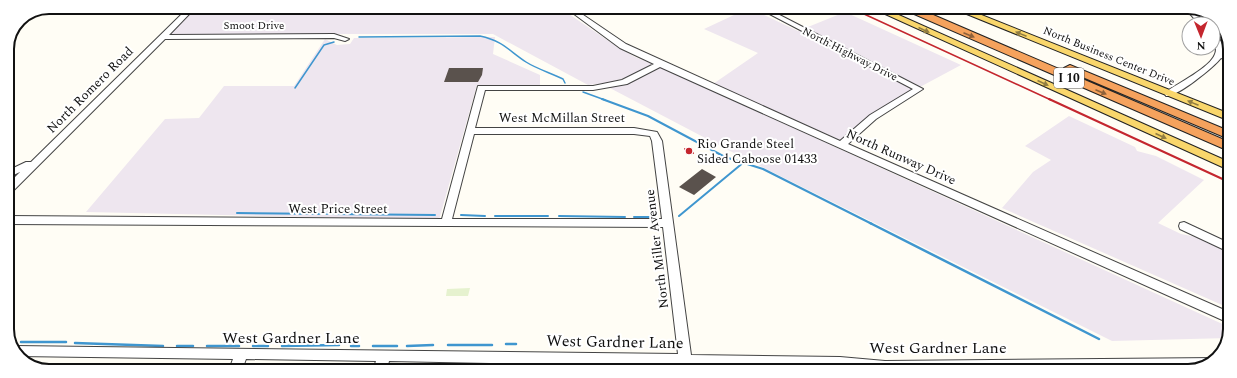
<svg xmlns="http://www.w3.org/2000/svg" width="1237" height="378" font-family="Spectral,serif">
	<rect width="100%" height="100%" fill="#fffdf5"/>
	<path fill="#eee6ef" d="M197,7L560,8L619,48L635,57L653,64L625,78L607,83L588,85L493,34H169Z
		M749,8L798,31L845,12L961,65L877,110L840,140L713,84L758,53L704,29Z
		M495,37L493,54L540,75V85H477L439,220L86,212L165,119L199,118L224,86H294L325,39L337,45L350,44L354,38Z
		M660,67L1229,327V338L1112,341L730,151L608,87L631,82Z
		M1069,116L1135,147L1137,151L1156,156L1204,180L1158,223L1181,234L1207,239L1229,250V308L1002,208L1033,172L1051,160L1025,146Z
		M549,363L828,371L548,370Z"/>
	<path fill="#e6f2cf" d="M470,288L468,296H446L447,289Z"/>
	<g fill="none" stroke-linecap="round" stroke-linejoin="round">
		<path stroke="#3f96cf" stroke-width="1.5" d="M359,37L480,36C503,41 508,50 526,62C537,69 551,73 563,79L565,83
			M295,88L324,45L334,42
			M583,92L605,100"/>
		<path stroke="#3f96cf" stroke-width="2" d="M602,99L648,116L725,157L763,169L872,224
			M237,213L435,215
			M461,215L485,216
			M495,216H548
			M559,216L625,217
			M679,216L744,162
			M634,217H654"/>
		<path stroke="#3f96cf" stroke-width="2.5" d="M870,223L1099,339
			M21,342H66
			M75,343L163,346
			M506,344H516
			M448,345H492
			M177,346H193
			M207,346H239
			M253,346H268
			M282,346L339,345
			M351,346H359
			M373,346H397
			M407,346L433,345"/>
	</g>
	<path fill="#5a524d" d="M449,68H483L482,75L478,82H444Z
		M702,169L716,177L694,195L679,187Z"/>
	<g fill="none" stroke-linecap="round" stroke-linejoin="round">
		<g stroke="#444" stroke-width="2">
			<path id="minor" d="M189,7H196L169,35L334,34L349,39L345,41L334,38L165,39L11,193L7,194V185L20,172L7,178V171L26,162H31Z
				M566,8H573L626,44L840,141L870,115L913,89L758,8H766L923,89L876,119L848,144L1229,312V323L660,67L627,84L593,90H485L475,128H634L657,132L662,141L691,355L840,357L885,361L1217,358L1214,362L1198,368L1001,371H868L840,367L503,363L501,370H489L490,363L389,361L387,370H373L376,361L246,359L242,370H229L233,359L18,356L16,355L13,346H15L678,354L663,227L7,224V216L442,219L478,86H593L622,80L654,64L620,48ZM474,134H634L650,136L652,141L662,219H452Z
				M1185,8H1192L1207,24H1199Z
				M1213,33H1216C1220,40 1224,46 1223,54L1230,56V61L1221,58C1214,67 1176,98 1166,96L1165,94L1166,92C1178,83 1210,68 1215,54C1218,48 1213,40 1213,33Z
				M7,77L12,79L7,82Z
				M1184,222L1229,243V252L1180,229L1179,226L1180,223Z"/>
		</g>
		<g stroke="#222" stroke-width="2">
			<path id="major" d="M872,8H883L1229,162V170Z
				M952,8H964L1230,114V121Z"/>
		</g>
		<g stroke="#222" stroke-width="2">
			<path id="highway" d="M903,8H917L1229,142V151L905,10Z
				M1070,65L1229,131V139L1066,70L1064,68Z"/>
		</g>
		<use href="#minor" fill="#fff" fill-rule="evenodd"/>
		<use href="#major" fill="#f9d66b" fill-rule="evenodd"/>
		<use href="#highway" fill="#f5a25d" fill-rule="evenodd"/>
		<path stroke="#c4262e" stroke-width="1.5" d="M851,8L1051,100"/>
		<path stroke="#c4262e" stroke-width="2" d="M1049,99L1229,182
			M685,149L693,153"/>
	</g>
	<defs><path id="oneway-solid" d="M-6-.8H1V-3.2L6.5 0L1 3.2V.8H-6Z"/></defs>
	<g fill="#917d42">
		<use href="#oneway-solid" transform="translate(924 30) rotate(24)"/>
		<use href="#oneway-solid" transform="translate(1021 34) rotate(-158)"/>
		<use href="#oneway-solid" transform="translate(1043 83) rotate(24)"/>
		<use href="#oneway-solid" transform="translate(1193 103) rotate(-158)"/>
		<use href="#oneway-solid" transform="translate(1161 136) rotate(24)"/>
	</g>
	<g fill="#8e613b">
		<use href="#oneway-solid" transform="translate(969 35) rotate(23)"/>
		<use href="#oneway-solid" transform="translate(1101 92) rotate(23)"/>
	</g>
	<circle fill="#c4262e" stroke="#fff" stroke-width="1.5" cx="689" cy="151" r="4"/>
	<g text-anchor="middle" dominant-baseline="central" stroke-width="4" stroke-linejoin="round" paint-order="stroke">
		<g font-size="11" fill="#111" stroke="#fff">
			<text x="254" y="25">Smoot Drive</text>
			<text transform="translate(850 54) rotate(27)">North Highway Drive</text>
			<text transform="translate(1109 56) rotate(22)">North Business Center Drive</text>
		</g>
		<rect fill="#fff" stroke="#585858" stroke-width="1" x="1054" y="68" width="30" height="20" rx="3"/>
		<g font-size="12" font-weight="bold" fill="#111">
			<text x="1069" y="78">I 10</text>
		</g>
		<g font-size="13" fill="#111" stroke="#fff">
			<text transform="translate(90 90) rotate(-45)">North Romero Road</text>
			<text x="562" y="118">West McMillan Street</text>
			<text transform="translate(901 157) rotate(24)">North Runway Drive</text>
			<text x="338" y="209">West Price Street</text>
			<text transform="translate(657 249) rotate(-97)">North Miller Avenue</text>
		</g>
		<g font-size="13" fill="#111" stroke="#fff" text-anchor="start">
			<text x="697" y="144">Rio Grande Steel<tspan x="697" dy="15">Sided Caboose 01433</tspan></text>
		</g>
		<g font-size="16" fill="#111" stroke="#fff">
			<text x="291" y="338">West Gardner Lane</text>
			<text transform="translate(615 342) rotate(1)">West Gardner Lane</text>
			<text x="938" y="348">West Gardner Lane</text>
		</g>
	</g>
	<path d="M0 0H1237V378H0ZM49 14H1188A35 35 0 0 1 1223 49V329A35 35 0 0 1 1188 364H49A35 35 0 0 1 14 329V49A35 35 0 0 1 49 14Z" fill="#fff" fill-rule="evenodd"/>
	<path fill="none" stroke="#111" stroke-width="2" d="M49 14H1188A35 35 0 0 1 1223 49V329A35 35 0 0 1 1188 364H49A35 35 0 0 1 14 329V49A35 35 0 0 1 49 14Z"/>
	<g transform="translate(1201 36) rotate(179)"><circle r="19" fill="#ffffff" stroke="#a0a0a0"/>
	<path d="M0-3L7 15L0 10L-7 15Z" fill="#c4262e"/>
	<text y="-6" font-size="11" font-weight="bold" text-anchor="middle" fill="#111111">N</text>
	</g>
</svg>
